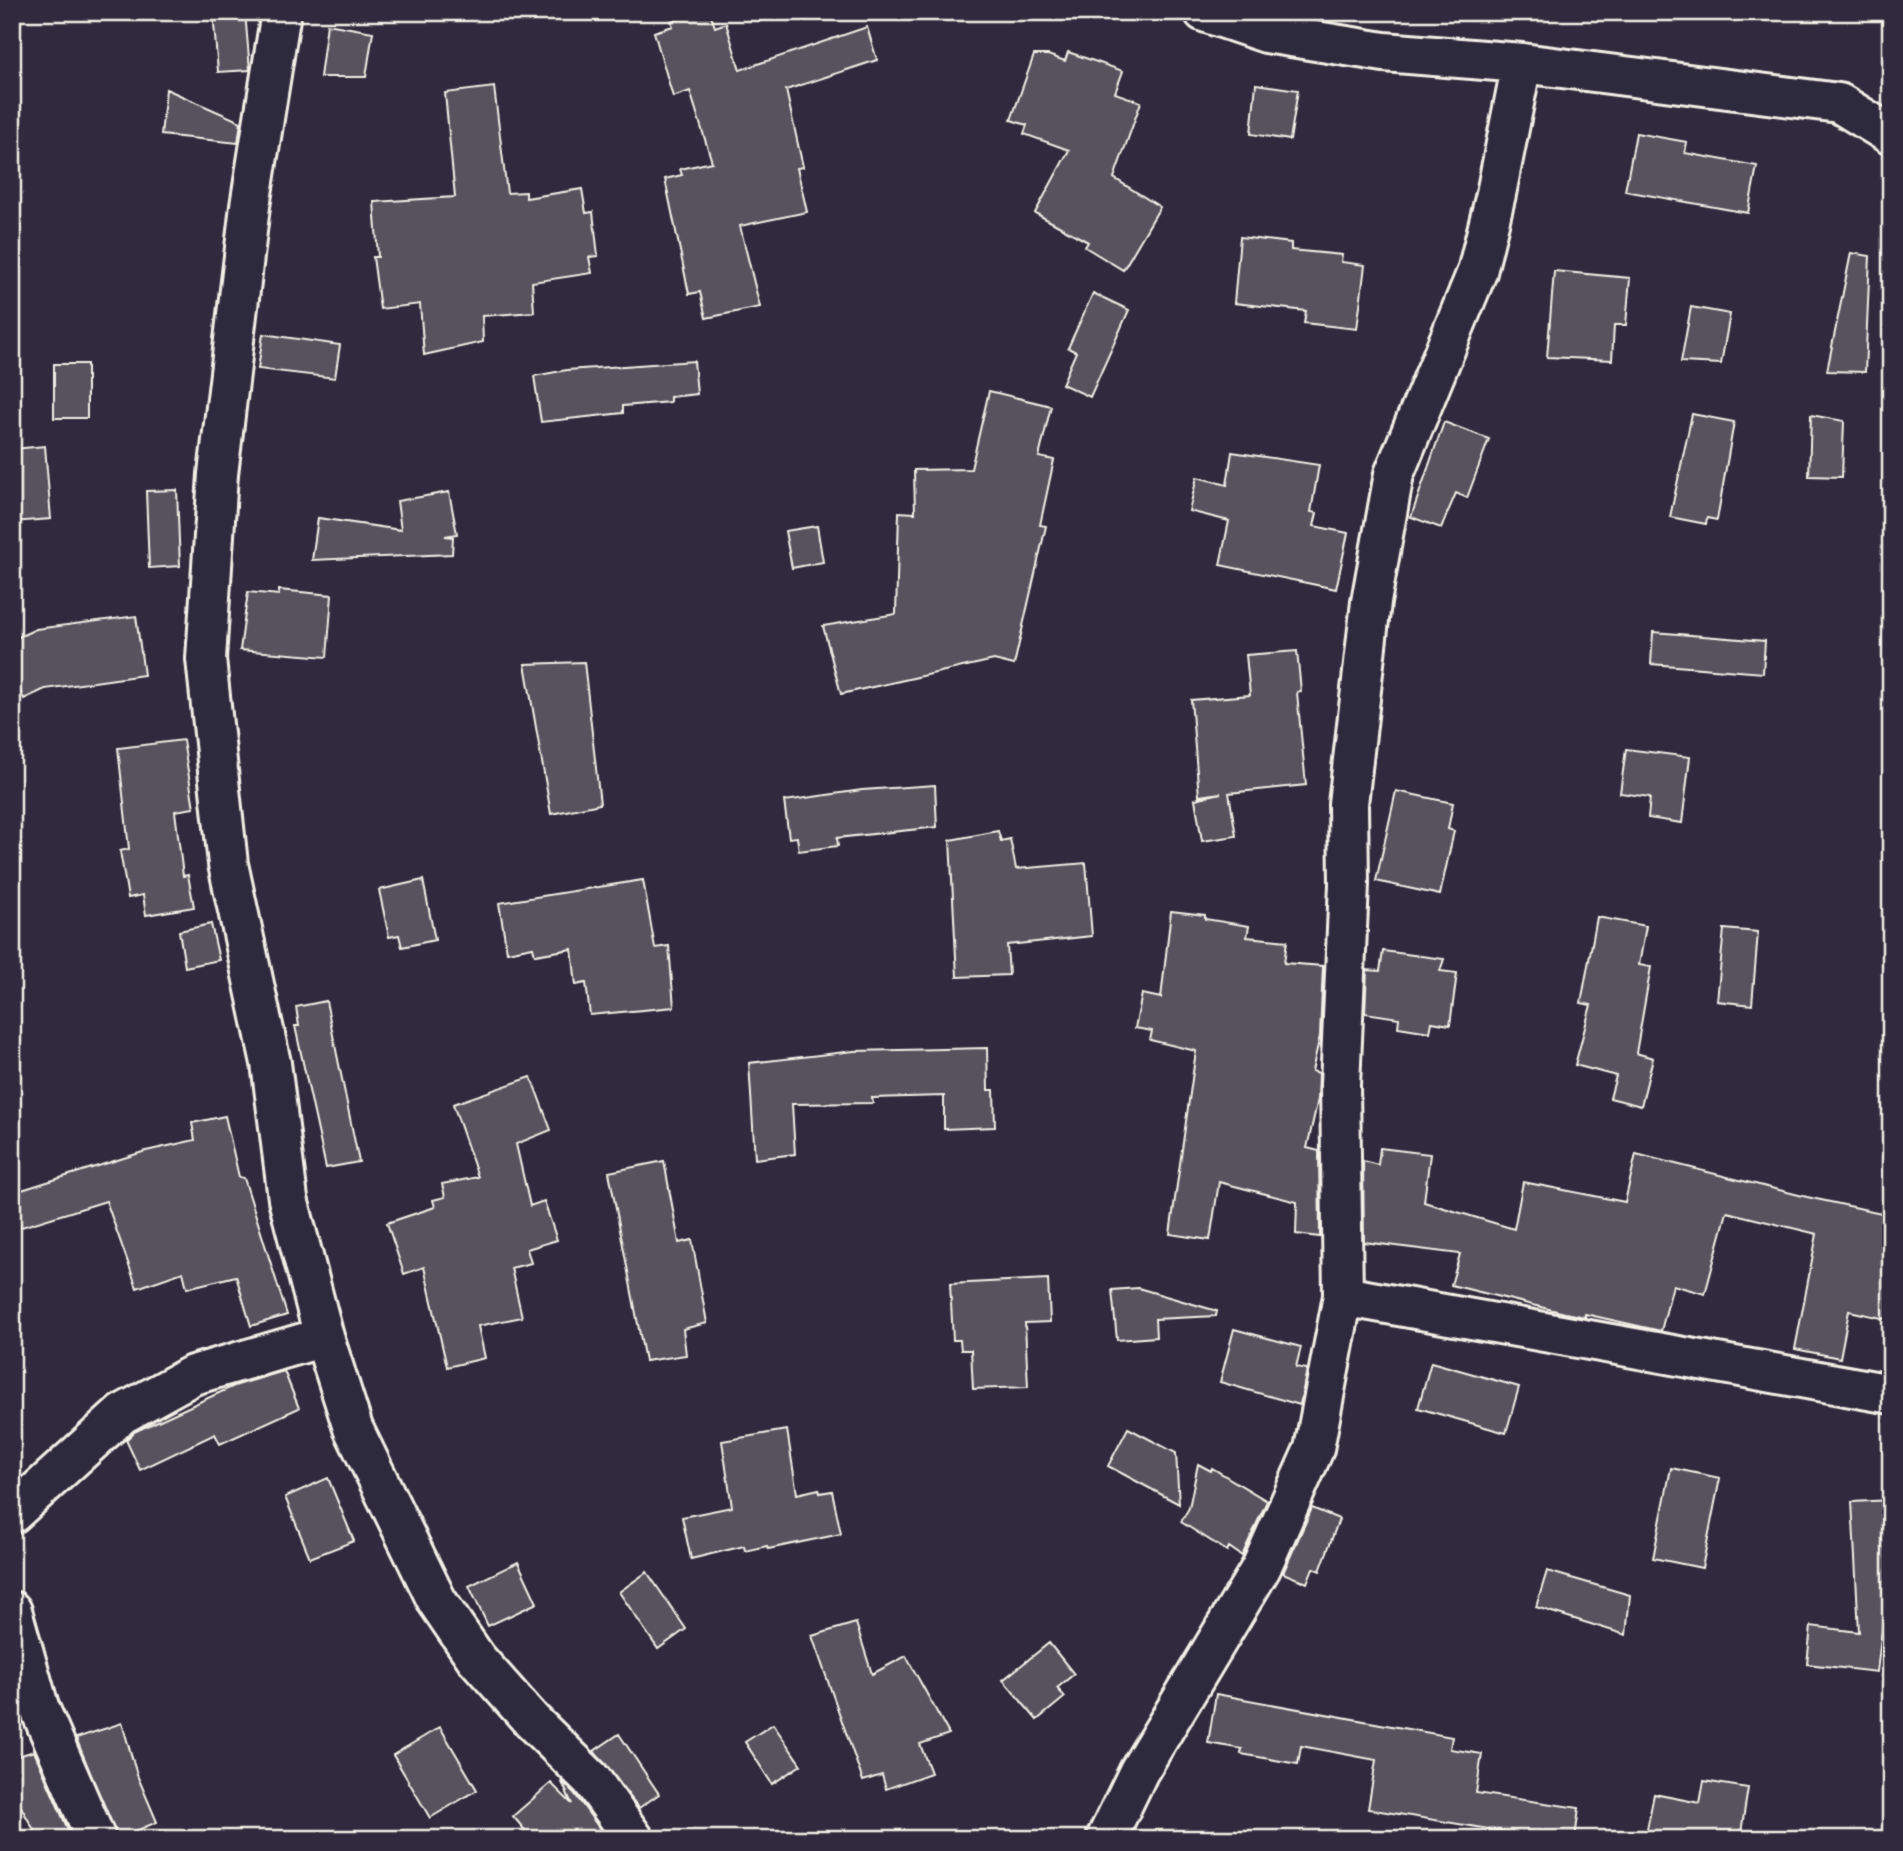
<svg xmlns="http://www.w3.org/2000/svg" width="1903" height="1851" font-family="Sriracha,sans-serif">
	<rect width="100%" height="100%" fill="#2f2a3d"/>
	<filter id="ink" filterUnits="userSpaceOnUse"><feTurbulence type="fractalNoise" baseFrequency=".0143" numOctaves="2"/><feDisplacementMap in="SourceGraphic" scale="14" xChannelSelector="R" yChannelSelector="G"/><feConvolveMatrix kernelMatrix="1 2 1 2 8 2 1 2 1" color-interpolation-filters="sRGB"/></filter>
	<g filter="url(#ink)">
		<path fill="#56525f" stroke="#f4f1e8" stroke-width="2" d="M213,12H245L250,70L218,72Z
			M700,12H710L715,27L726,23L740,70L867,27L877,60L786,90L803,167L797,168L807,212L740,226L760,307L706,318L700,292L689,294L665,179L682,175L680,169L712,162L690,91L673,97L654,32L673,26L671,21Z
			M327,24L373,32L366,77H320Z
			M1068,52L1123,71L1115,93L1141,102L1114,178L1160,207L1123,270L1085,247L1088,242L1035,213L1069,150L1024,134L1027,125L1011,120L1034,55H1048L1065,61Z
			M1256,84L1298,90L1290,140L1251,134Z
			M494,87L507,193L526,192V198L582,189L586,213L593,212L598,256L589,257L592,273L532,282L534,312L482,316L483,342L424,355L420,304L380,309L373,257H378L374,202L455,197L445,93Z
			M166,89L241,122L238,143L161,135Z
			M1636,133L1687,142L1685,153L1757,166L1748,213L1625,191Z
			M1240,237L1291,243V250L1342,255L1341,262L1365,265L1357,329L1304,323L1306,311L1234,303Z
			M1851,253L1870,256L1865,372L1827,371Z
			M1554,271L1630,278L1626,325H1614L1612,360L1547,357Z
			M1093,293L1129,310L1090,397L1062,384L1076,352L1068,348Z
			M1691,307L1730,314L1721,364L1681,362Z
			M263,334L340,345L335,378L258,369Z
			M694,361L697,394L670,397V402L623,406V413L541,422L534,376L567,370Z
			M54,364H87V418H54Z
			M989,391L1051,406L1039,457L1054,460L1040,525L1046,526L1014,665L994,660L841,694L823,626L896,614L899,512L915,513L914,470L971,469Z
			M1692,414L1734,422L1717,520L1707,518L1706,524L1670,517Z
			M1811,415L1844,421L1842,477L1809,476Z
			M1444,422L1489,439L1467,498L1456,493L1441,528L1411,517Z
			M45,446L51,519L12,522V486H16L13,449Z
			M1232,452L1319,465L1311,512L1317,513L1314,526L1348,533L1336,589L1220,565L1229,521L1189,511L1197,477L1227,485Z
			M177,490L180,566L149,568L146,491Z
			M449,492L457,534L445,536L453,537L452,554L312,560L318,518L401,530L397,501Z
			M817,526L823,562L792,568L785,531Z
			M279,590L332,595L327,657L240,650L248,592L279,595Z
			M136,616L144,675L45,689L24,699L12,676V640L36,629Z
			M1653,632L1765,641L1763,673L1651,664Z
			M1297,651L1301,691L1297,692L1299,714L1306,785L1229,793L1236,836L1202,841L1195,799L1221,793L1199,796L1191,700L1250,695L1246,655Z
			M584,662L600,804L551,814L525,664Z
			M183,740L194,808L175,811L183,876L188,875L194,907L146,915L143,895L128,898L120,851L129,849L118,748Z
			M1626,749L1690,757L1682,823L1648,818L1650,797L1620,793Z
			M935,785L937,827L837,838L838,846L799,851L797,837L789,838L784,801L862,790Z
			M1396,791L1453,803L1448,829L1454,831L1440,895L1376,881Z
			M998,831L1001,841L1010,839L1016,869L1086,863L1092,936L1007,945L1009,975L957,977L950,840Z
			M423,880L435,940L402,947L399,935L389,937L379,890Z
			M643,880L655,948L669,946L674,1007L590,1015L586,983L576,985L572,949L535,955L533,947L507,952L499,903Z
			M1171,911L1205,915V919L1249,926L1247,937L1287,941L1284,963L1323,966L1320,1036L1312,1071L1319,1073L1318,1099L1307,1148L1319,1151L1320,1237L1296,1234L1297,1202L1219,1182L1210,1240L1170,1234L1196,1051L1150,1040L1152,1031L1135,1028L1142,994L1161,998Z
			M1597,917L1646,926L1639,965L1651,967L1636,1053L1653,1058L1641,1106L1610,1098L1616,1076L1575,1065L1591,1005L1581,1003Z
			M211,924L219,960L185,967L179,931Z
			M1724,929L1758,932L1752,1005L1717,1001Z
			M1383,951L1444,959L1440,971L1457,973L1450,1025L1432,1022L1430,1032L1398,1027L1399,1018L1365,1013L1367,970L1380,971Z
			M326,1001L359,1162L326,1168L295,1026H299L296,1007Z
			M987,1048L988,1090H994L995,1127L944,1129V1096L872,1098L873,1103L792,1104L795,1154L755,1159L749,1063L854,1051Z
			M531,1077L551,1130L516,1144L530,1206L544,1201L557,1240L527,1249L531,1263L511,1268L522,1317L478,1326L485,1358L447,1367L424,1267L404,1274L387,1223L435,1207L433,1200L445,1197L442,1184L478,1177L453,1104Z
			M225,1116L239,1177L244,1178L287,1315L251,1326L236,1276L187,1288L183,1272L137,1288L106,1201L12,1230V1193L146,1151L195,1140L192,1123Z
			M1380,1148L1430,1154L1424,1202L1514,1229L1523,1182L1625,1202L1636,1154L1807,1197L1891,1215V1320L1849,1311L1840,1358L1795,1349L1817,1234L1727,1212L1705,1294L1673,1285L1661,1331L1585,1314V1317L1565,1313L1451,1285L1460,1254L1364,1242L1363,1161L1378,1165Z
			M664,1161L679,1243L692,1240L707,1323L683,1329L686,1355L645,1361L609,1172Z
			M1048,1279L1050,1322L1025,1323L1028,1387L973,1389L971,1350H961L960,1340H953L950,1284Z
			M1138,1288L1217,1311L1216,1316L1155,1319L1156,1337L1117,1340L1112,1290Z
			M1234,1329L1301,1347L1296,1367L1307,1369L1300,1405L1220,1382Z
			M1431,1362L1519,1387L1506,1433L1418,1408Z
			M284,1371L299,1408L220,1444L215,1434L140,1470L126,1440L134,1432L234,1386Z
			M1128,1428L1176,1453L1179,1504L1108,1466Z
			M787,1430L797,1494L819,1489L820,1493L832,1491L841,1534L768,1549L767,1546L745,1551L744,1546L691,1559L682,1517L732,1507L722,1441Z
			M1198,1464L1211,1471L1212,1468L1267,1501L1242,1556L1229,1547L1227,1551L1181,1522L1189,1508Z
			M1671,1468L1720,1478L1702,1568L1653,1558Z
			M328,1478L354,1541L310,1558L285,1497Z
			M1891,1500V1579H1888L1877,1672L1807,1664L1811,1626L1859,1632L1852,1502Z
			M1312,1508L1339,1519L1320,1571L1313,1568L1307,1583L1283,1573Z
			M518,1562L537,1603L488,1626L469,1586Z
			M1547,1571L1630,1595L1626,1635L1536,1607Z
			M647,1572L686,1629L658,1649L619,1592Z
			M856,1623L872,1674L906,1656L949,1734L920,1744L931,1773L886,1789L882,1775L863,1781L812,1636Z
			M1049,1643L1074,1674L1057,1688L1065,1697L1037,1720L1003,1680Z
			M1216,1694L1452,1737L1450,1749L1482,1754L1476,1793L1579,1808L1575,1839H1506L1507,1832L1368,1809L1376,1760L1301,1746L1298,1764L1241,1754L1242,1749L1208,1743Z
			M122,1723L137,1775L157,1822L117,1839L76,1738Z
			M773,1724L801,1765L772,1784L745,1742Z
			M440,1727L477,1790L430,1818L393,1755Z
			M619,1734L659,1794L639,1808L594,1751Z
			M34,1751L72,1839H39L12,1791V1758Z
			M561,1780L574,1793L607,1839H532L513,1816L551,1783L572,1804Z
			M1704,1781L1748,1788L1740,1839H1645L1654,1794L1700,1803Z"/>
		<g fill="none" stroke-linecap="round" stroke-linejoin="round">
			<g stroke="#f4f1e8" stroke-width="44">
				<path id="minor" d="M281,12L250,206L218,474L206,659L228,864L271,1063L288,1199L324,1337L353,1428L437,1601L476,1658L532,1721L591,1779L634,1839
					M1204,12L1266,33L1384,52L1522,63L1839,103L1891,135
					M1343,1296L1891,1394
					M12,1514L122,1414L193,1375L324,1337
					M12,1611L39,1707L96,1839
					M1106,1839L1139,1771L1261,1568L1314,1449L1343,1296L1340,1085L1349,884L1348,804L1371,602L1394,474L1477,272L1496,194L1522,63"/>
			</g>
			<use href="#minor" stroke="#2f2a3d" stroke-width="38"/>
		</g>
	</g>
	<rect width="1903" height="1851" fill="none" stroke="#2f2a3d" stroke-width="42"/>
	<rect x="21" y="21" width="1861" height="1809" fill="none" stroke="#f4f1e8" stroke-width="2.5" filter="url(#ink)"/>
</svg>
